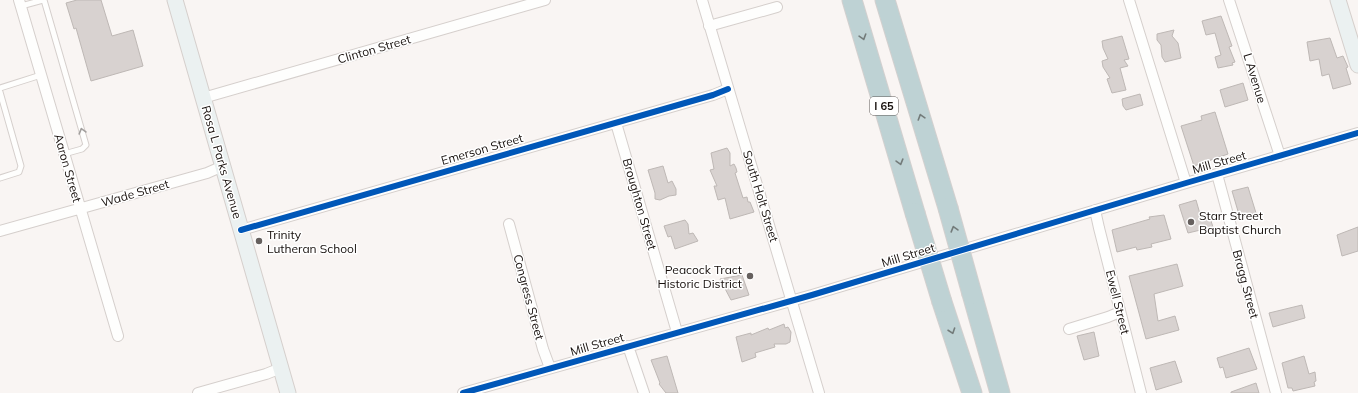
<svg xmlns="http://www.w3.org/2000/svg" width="1358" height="393" font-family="Mulish,sans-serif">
	<rect width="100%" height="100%" fill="#f9f5f3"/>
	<path fill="#d8d2d0" stroke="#beb8b5" d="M77,0H101L112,36L133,30L143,66L91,81L76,28L74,29L66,3Z
		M1221,16L1232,46L1229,47L1235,62L1232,63L1233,65L1218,68L1215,57L1221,55L1215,33L1206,35L1202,21Z
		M1174,30L1172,36L1178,43L1181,58L1165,62L1162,57L1161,45L1157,40V34Z
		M1122,36L1129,59L1124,60L1128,66L1120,68L1126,90L1112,93L1107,79L1110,78L1103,67L1102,61L1108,59L1103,48L1102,41Z
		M1330,38L1337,58L1343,56L1348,67L1346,68L1351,84L1333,89L1329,74L1322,76L1319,59L1310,61L1307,42Z
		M1243,83L1248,100L1225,107L1220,90Z
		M1140,94L1143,105L1126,110L1123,106L1122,99Z
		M1215,112L1228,154L1194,166L1181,126L1202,120L1201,116Z
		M727,148L730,153V166L734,164L736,168L737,172L735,173L743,198L747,197L748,202H750L754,212L730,219L725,198L718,200L714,186H717L710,170L714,169L711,153Z
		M663,166L668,183L672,181L676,189V195L669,196L660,200L655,199V193L648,170Z
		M1248,187L1256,213L1240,218L1232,191Z
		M1196,200L1200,214L1208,212L1213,227L1188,233L1179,205Z
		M1164,215L1171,239L1151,244L1152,247L1137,250L1136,247L1117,252L1112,230L1150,219L1149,217Z
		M685,220L688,224L689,234L693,233L698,241L675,249L671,236L668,237L664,226Z
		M1358,227V251L1342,256L1337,235Z
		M1177,264L1183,286L1154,294L1158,321L1175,316L1179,330L1146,339L1129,276Z
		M742,275L749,295L731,300L720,279Z
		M1302,305L1305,318L1273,327L1269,313Z
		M784,324L785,328L788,327L791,332L790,342L786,344H774L775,347L755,353L756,357L742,362L736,337L751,333V335L768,328L769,330Z
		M1094,332L1099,356L1084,360L1077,336Z
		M1249,348L1257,369L1226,378L1223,367L1220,368L1217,358Z
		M667,356L678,393H666L659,384L660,383L651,360Z
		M1304,356L1309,374L1315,372L1316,381L1314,382L1315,386L1293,391L1292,388H1288L1282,363Z
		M1175,361L1182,382L1156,390L1150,368Z
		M1256,383L1259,393H1231V392Z"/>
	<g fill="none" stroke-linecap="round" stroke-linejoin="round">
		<g stroke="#d5cfcc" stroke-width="7">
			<path id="lane" d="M44,0L86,145L82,149L64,154
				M21,6L43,0
				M0,88L41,75
				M0,92L21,166L19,172L0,178"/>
		</g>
		<g stroke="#d5cfcc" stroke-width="12">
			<path id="street" d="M19,0L118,336
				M702,0L819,393
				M1129,0L1186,183
				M1229,0L1280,156
				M709,26L777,7
				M203,98L545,0
				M616,123L677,332
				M1217,174L1276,393
				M1095,210L1099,228L1141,393
				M509,224L543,349L550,368
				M241,230L713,95L728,89
				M0,231L207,173L223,166
				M1069,329L1108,317L1120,312
				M628,346L644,393
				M198,393L266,374L281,368
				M463,393L812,295L1186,183L1358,133"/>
		</g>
		<g stroke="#d5cfcc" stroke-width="17">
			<path id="secondary" d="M175,0L288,393
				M1338,0L1358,65"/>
		</g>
		<g stroke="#d3d0cf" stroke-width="21">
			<path id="highway" d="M852,0L915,213
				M885,0L948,208
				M972,294L1000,393
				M942,302L972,393"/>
		</g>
		<use href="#lane" stroke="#fefefd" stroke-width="5"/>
		<use href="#street" stroke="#fefefd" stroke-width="10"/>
		<use href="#secondary" stroke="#ebf1f1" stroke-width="15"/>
		<use href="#highway" stroke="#bed2d4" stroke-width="19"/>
		<g stroke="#d3d0cf" stroke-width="21" stroke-linecap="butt">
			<path id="highway-bridge" d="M948,208L972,294
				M915,213L942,302"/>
		</g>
		<use href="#highway-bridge" stroke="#bed2d4" stroke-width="19"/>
		<g stroke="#fff" stroke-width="8">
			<path id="cycleway" d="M241,230L713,95L728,89
				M463,393L812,295L1186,183L1358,133"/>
		</g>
		<use href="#cycleway" stroke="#0057b8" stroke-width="6"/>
	</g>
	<defs><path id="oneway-chevron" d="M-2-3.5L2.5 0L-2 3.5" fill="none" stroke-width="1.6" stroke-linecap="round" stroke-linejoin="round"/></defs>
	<g stroke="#737b7a">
		<use href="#oneway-chevron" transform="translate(863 37) rotate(73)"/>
		<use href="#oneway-chevron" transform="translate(921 117) rotate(-107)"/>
		<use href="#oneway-chevron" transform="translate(900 162) rotate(74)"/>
		<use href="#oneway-chevron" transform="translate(954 229) rotate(-106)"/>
		<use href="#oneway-chevron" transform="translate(952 331) rotate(71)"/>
	</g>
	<use stroke="#a29f9d" href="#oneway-chevron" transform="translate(82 131) rotate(-106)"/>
	<g fill="#66605e" stroke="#fff" stroke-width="1.5">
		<circle cx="1191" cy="222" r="4"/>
		<circle cx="259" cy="241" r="4"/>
		<circle cx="750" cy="276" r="4"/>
	</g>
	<g text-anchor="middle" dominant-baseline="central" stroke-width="3" stroke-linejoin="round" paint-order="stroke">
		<rect fill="#fff" stroke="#5d5856" stroke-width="1" x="870" y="97" width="28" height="18" rx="3"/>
		<g font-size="11" font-weight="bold" fill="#17100d">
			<text x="884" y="106">I 65</text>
		</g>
		<g font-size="12" fill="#17100d" stroke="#fff">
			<text transform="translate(374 49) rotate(-16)">Clinton Street</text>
			<text transform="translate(1255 78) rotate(73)">L Avenue</text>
			<text transform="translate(482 149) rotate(-16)">Emerson Street</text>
			<text transform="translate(222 162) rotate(74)">Rosa L Parks Avenue</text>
			<text transform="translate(1219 162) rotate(-16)">Mill Street</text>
			<text transform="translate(68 168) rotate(74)">Aaron Street</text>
			<text transform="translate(135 193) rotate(-16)">Wade Street</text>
			<text transform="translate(761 196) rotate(73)">South Holt Street</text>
			<text transform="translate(640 204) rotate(74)">Broughton Street</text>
			<text transform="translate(908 255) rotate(-17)">Mill Street</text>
			<text transform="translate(1246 284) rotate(75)">Bragg Street</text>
			<text transform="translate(529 297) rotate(75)">Congress Street</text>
			<text transform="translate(1118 302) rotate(76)">Ewell Street</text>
			<text transform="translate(597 344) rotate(-16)">Mill Street</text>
		</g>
		<g font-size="12" fill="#17100d" stroke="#fff" text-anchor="start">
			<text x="1199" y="215">Starr Street<tspan x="1199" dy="14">Baptist Church</tspan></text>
			<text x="267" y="234">Trinity<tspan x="267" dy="14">Lutheran School</tspan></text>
			<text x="742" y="269" text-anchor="end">Peacock Tract<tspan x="742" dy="14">Historic District</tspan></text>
		</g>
	</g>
</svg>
